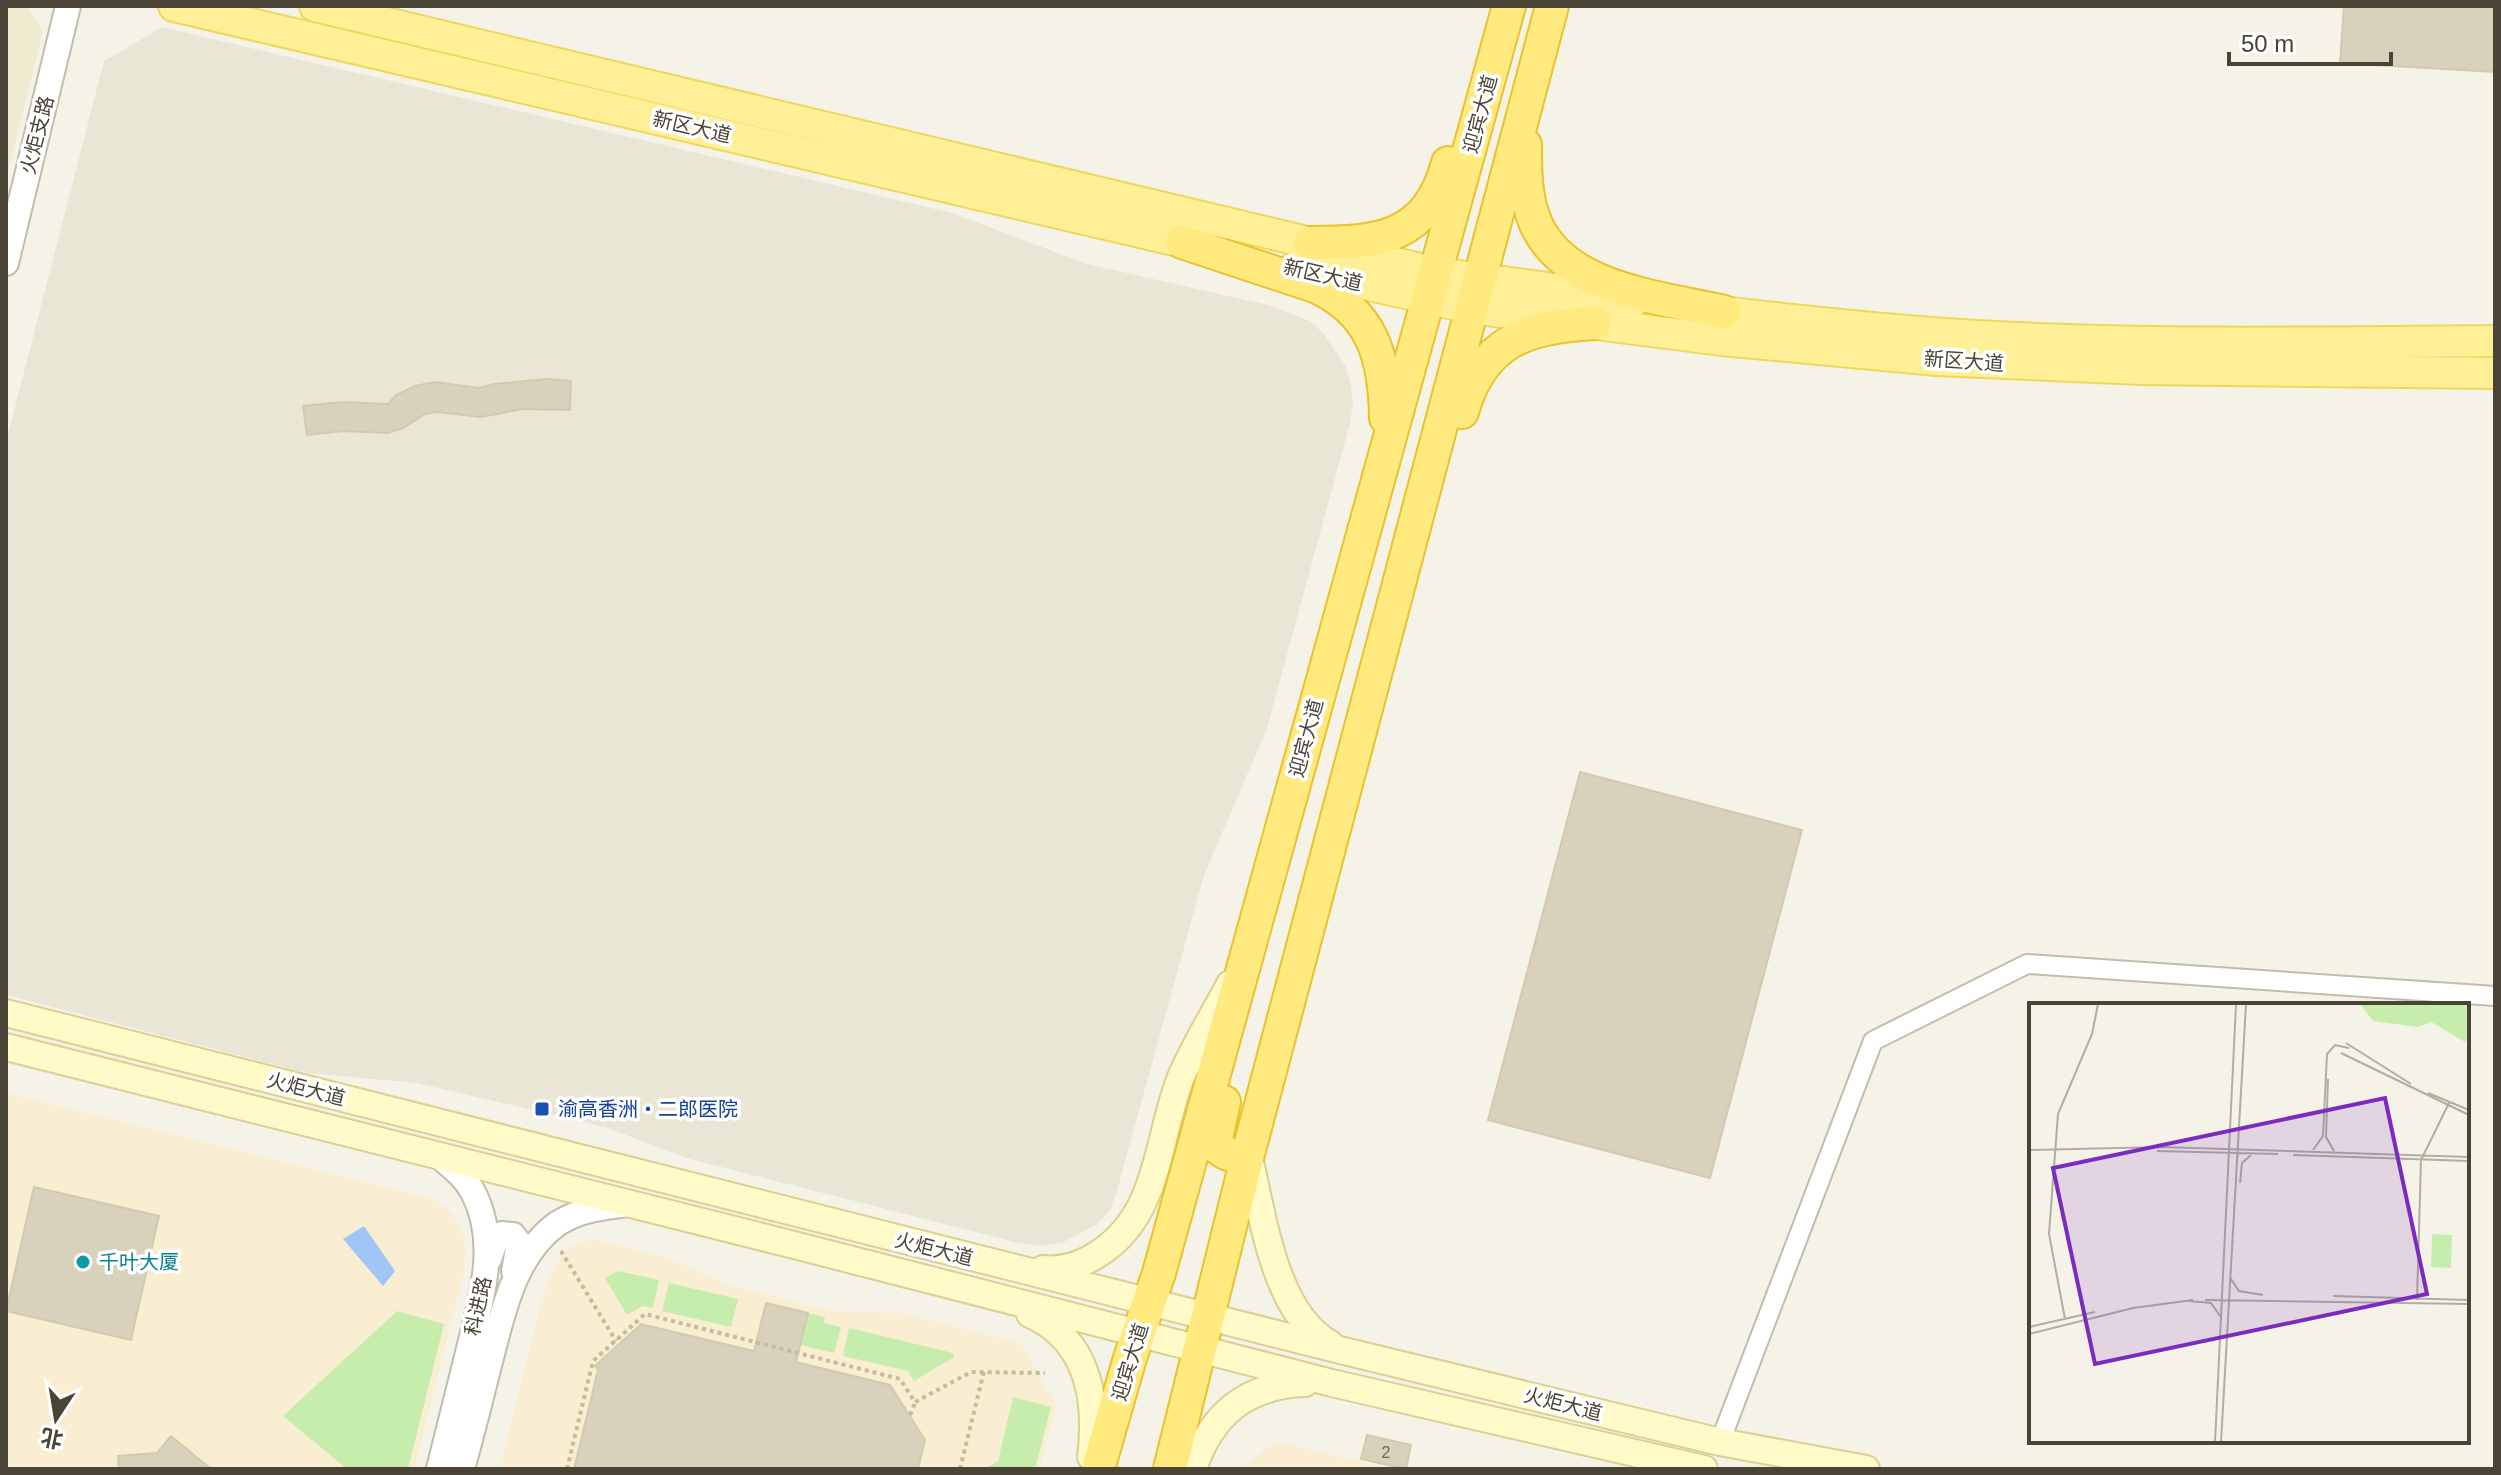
<svg xmlns="http://www.w3.org/2000/svg" width="2501" height="1475" font-family="Helvetica,'Noto Sans SC',sans-serif">
	<rect width="100%" height="100%" fill="#f5f3e8"/>
	<path fill="#eae6d5" d="M162,27L952,213L1087,264L1272,306L1310,321L1323,333L1345,365L1351,385L1353,403L1350,423L1267,728L1204,875L1116,1194L1110,1210L1097,1224L1062,1243L1042,1246L1019,1243L686,1158L605,1127L417,1083L306,1073L6,995V442L104,61Z"/>
	<path fill="#f9eed1" d="M6,1093L434,1199L450,1211L461,1228L466,1247L464,1272L414,1469H6Z
		M594,1239L671,1259L729,1285L834,1311L901,1313L1021,1343L1056,1405L1040,1469H499L546,1286L554,1268L571,1246Z
		M1275,1441L1391,1469H1242Z"/>
	<path fill="#efebd0" d="M6,6H27L43,31L6,180Z"/>
	<path fill="#c7edad" d="M618,1271L659,1280L653,1308L643,1306L627,1315L605,1278Z
		M669,1283L738,1299L731,1327L662,1311Z
		M397,1311L444,1324L408,1469H347L283,1416Z
		M808,1313L825,1317L824,1323L841,1327L834,1353L758,1335L760,1324L803,1335Z
		M849,1328L953,1353L954,1357L914,1381L908,1371L843,1356Z
		M1013,1397L1051,1407L1035,1469H984L998,1461Z"/>
	<path fill="#9fc6f7" d="M364,1226L395,1271L383,1286L343,1239Z"/>
	<path fill="#d8d1bc" stroke="#d3caae" stroke-width="2" d="M2344,6H2495V72L2340,63Z
		M547,379L571,381L570,410L523,409L481,417L437,412L425,414L403,428L388,433L344,431L307,435L303,406L343,402L388,404L396,395L415,386L435,382L479,388L495,384Z
		M1580,772L1802,830L1710,1178L1488,1120Z
		M34,1187L159,1216L131,1340L6,1311Z
		M766,1303L808,1313L796,1362L890,1385L925,1440L918,1469H574L598,1370L595,1366L641,1324L754,1351Z
		M1367,1435L1411,1445L1406,1469L1361,1459Z
		M171,1436L211,1469H119L118,1456L157,1453Z"/>
	<g fill="none" stroke-linecap="round" stroke-linejoin="round">
		<g stroke="#c2bda9" stroke-width="22">
			<path id="minor" d="M1720,1442L1873,1041L2027,964L2495,996"/>
		</g>
		<g stroke="#c2bda9" stroke-width="28">
			<path id="tertiary" d="M6,263L68,6
				M439,1156C452,1167 465,1177 473,1192C501,1246 479,1306 466,1361C457,1397 448,1433 439,1469
				M489,1259L495,1242L502,1234L513,1235L519,1243L514,1271
				M462,1469C471,1437 479,1405 487,1373C501,1322 511,1257 557,1224C578,1210 603,1207 628,1204"/>
		</g>
		<g stroke="#d9d193" stroke-width="30">
			<path id="secondary" d="M6,1013L1344,1351L1720,1442L1866,1469
				M6,1047L798,1246L1332,1383L1704,1469
				M1248,1154C1263,1213 1273,1312 1330,1344
				M1043,1269C1063,1271 1084,1264 1101,1252C1160,1213 1157,1137 1181,1077C1195,1045 1214,1014 1230,984
				M1030,1314C1089,1340 1098,1400 1091,1457
				M1193,1469C1211,1414 1247,1385 1305,1383"/>
		</g>
		<g stroke="#eed85c" stroke-width="34">
			<path id="primary" d="M174,6L1204,247
				M315,6L1437,273L1635,300
				M1294,268L1471,308L1722,340L1937,360L2142,369L2495,373
				M1698,309C1811,323 1925,335 2038,339C2190,345 2343,342 2495,341"/>
		</g>
		<g stroke="#ebc12c" stroke-width="36">
			<path id="trunk" d="M1525,145C1525,172 1525,199 1536,224C1566,291 1662,297 1724,312
				M1182,242L1315,286C1373,312 1385,358 1386,418
				M1310,243C1379,243 1427,239 1448,163
				M1462,412C1482,340 1527,327 1595,323
				M1224,1102L1216,1138L1218,1148C1228,1156 1235,1157 1248,1154
				M1098,1469L1130,1358L1159,1273L1509,6
				M1170,1469L1248,1154L1552,6"/>
		</g>
		<path stroke="#c5bc99" stroke-width="4" stroke-dasharray="4 4" stroke-linecap="butt" d="M561,1251L616,1341
			M910,1415L915,1403
			M567,1469L593,1361L645,1314L900,1379L915,1402L971,1372L1045,1373
			M960,1469L984,1371"/>
		<use href="#minor" stroke="#fff" stroke-width="18"/>
		<use href="#tertiary" stroke="#fff" stroke-width="24"/>
		<use href="#secondary" stroke="#fffac8" stroke-width="26"/>
		<use href="#primary" stroke="#fff097" stroke-width="30"/>
		<use href="#trunk" stroke="#ffea80" stroke-width="32"/>
	</g>
	<rect fill="#1a4fb4" stroke="#fff" stroke-width="3" x="534" y="1101" width="16" height="16" rx="4"/>
	<circle fill="#0f9aa8" stroke="#fff" stroke-width="3" cx="83" cy="1262" r="8"/>
	<g text-anchor="middle" dominant-baseline="central" stroke-width="7" stroke-linejoin="round" paint-order="stroke">
		<g font-size="16" fill="#6d6758">
			<text x="1386" y="1452">2</text>
		</g>
		<g font-size="20" fill="#494436" stroke="#fff">
			<text transform="translate(1480 114) rotate(-75)">迎宾大道</text>
			<text transform="translate(692 127) rotate(13)">新区大道</text>
			<text transform="translate(37 135) rotate(-76)">火炬支路</text>
			<text transform="translate(1323 275) rotate(13)">新区大道</text>
			<text transform="translate(1964 361) rotate(4)">新区大道</text>
			<text transform="translate(1306 738) rotate(-75)">迎宾大道</text>
			<text transform="translate(306 1089) rotate(14)">火炬大道</text>
			<text transform="translate(934 1249) rotate(14)">火炬大道</text>
			<text transform="translate(478 1306) rotate(-78)">科进路</text>
			<text transform="translate(1130 1362) rotate(-73)">迎宾大道</text>
			<text transform="translate(1563 1404) rotate(14)">火炬大道</text>
		</g>
		<g font-size="20" fill="#164399" stroke="#fff" text-anchor="start">
			<text x="558" y="1109">渝高香洲‧二郎医院</text>
		</g>
		<g font-size="20" fill="#0d838f" stroke="#fff" text-anchor="start">
			<text x="99" y="1262">千叶大厦</text>
		</g>
	</g>
	<g transform="translate(2029 1003)">
		<rect width="440" height="440" fill="#f5f3e8"/>
		<path d="M331,1H440V33L436,39L402,19L389,24L344,18ZM403,231L423,232L422,265L402,264Z" fill="#c7edad"/>
		<path fill="none" stroke="#b0ada1" stroke-width="2" d="M317,40L382,81M312,50L440,112M299,76L297,134L305,148M399,90L440,107M0,147L132,144L440,154M284,147L294,133L298,51L306,42L320,45M128,148L249,151M264,152L440,158M211,180L213,160L222,152M202,276L210,288L234,292M304,293L440,297M176,297L440,301M388,297L392,157L420,100M160,298L182,300L191,313M36,316L20,231L29,111L63,31L69,1M0,324L66,309M0,331L104,305L164,297M186,439L207,1M192,439L217,1"/>
		<path fill="#7b2cbf" fill-opacity="0.15" stroke="#7b2cbf" stroke-width="4" d="M356,95L398,291L66,361L24,165Z"/>
		<rect width="440" height="440" fill="none" stroke="#494436" stroke-width="4"/>
	</g>
	<rect width="2501" height="1475" fill="none" stroke="#494436" stroke-width="16"/>
	<g transform="translate(56 1419) rotate(192)" stroke="#ffffff" stroke-width="6" paint-order="stroke">
	<path d="M0-6L14 30L0 20L-14 30Z" fill="#494436"/>
	<text y="-12" font-size="22" font-weight="bold" text-anchor="middle" fill="#494436">北</text>
	</g>
	<path d="M2229 52v12h162v-12" fill="none" stroke="#494436" stroke-width="4"/>
	<text x="2241" y="52" font-size="24" fill="#494436" stroke="#ffffff" stroke-width="6" paint-order="stroke">50 m</text>
</svg>
